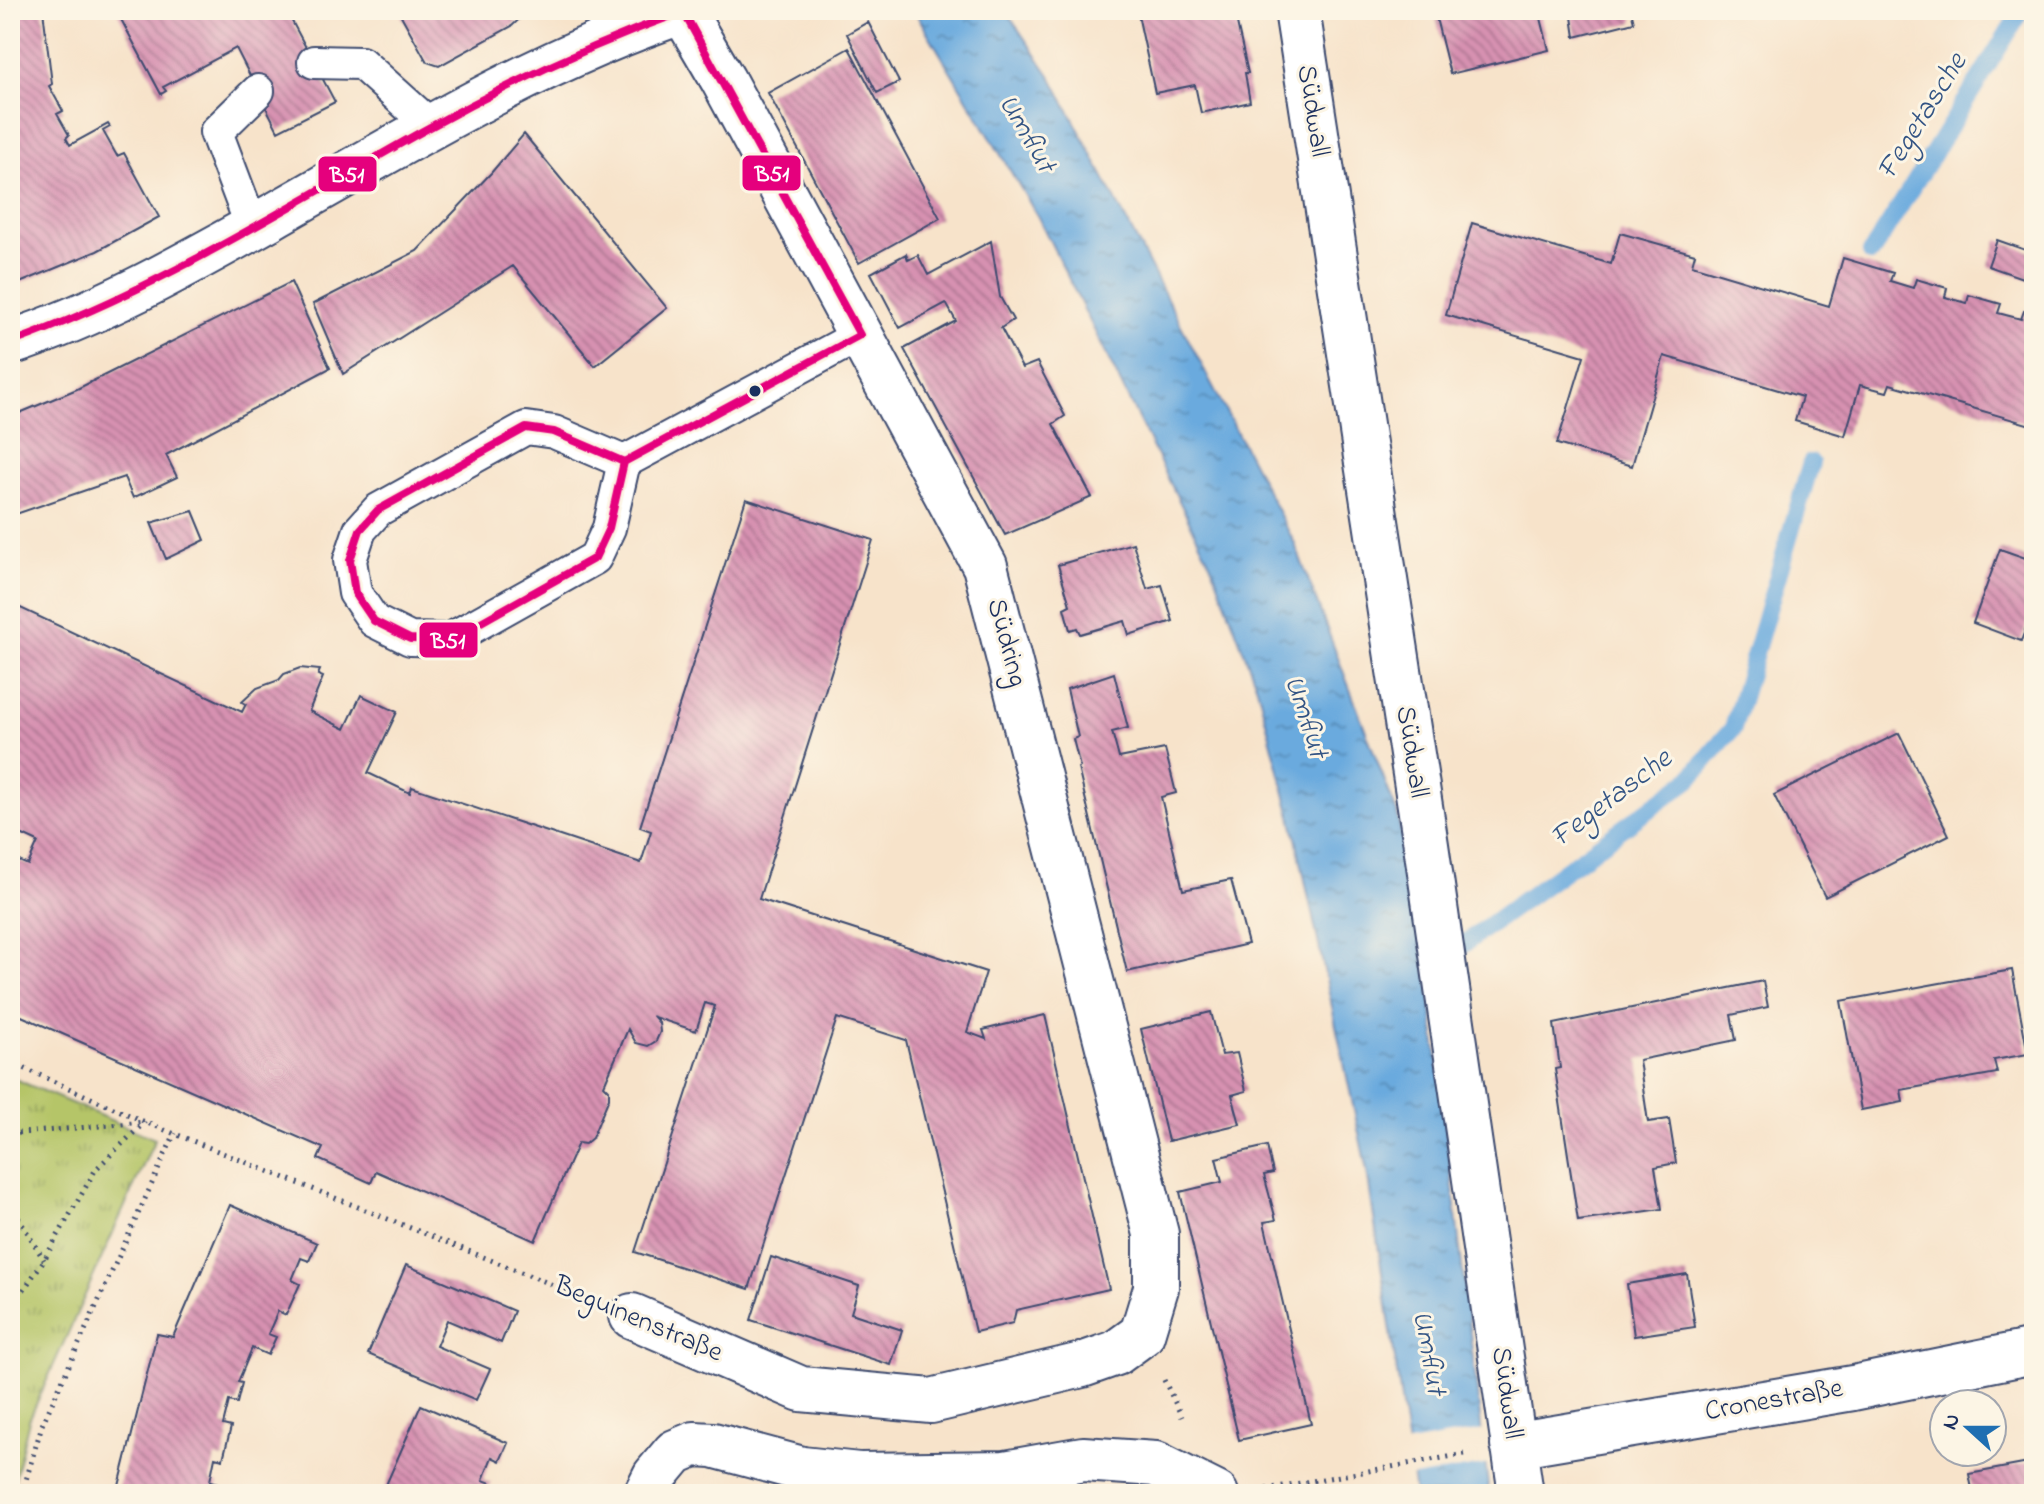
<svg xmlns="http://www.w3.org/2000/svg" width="2044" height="1504" font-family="'Indie Flower',sans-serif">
	<defs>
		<pattern id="park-tufts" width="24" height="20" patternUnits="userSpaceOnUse" patternTransform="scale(2)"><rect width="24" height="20" fill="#b5c568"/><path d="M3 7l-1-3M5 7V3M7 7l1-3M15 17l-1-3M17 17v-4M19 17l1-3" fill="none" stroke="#92a059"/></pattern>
		<pattern id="water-ripples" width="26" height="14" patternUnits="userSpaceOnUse" patternTransform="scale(2)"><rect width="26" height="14" fill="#6aaade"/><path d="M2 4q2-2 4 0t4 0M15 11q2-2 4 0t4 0" fill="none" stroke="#568bb7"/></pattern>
		<pattern id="building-back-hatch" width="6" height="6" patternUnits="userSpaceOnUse" patternTransform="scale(2)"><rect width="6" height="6" fill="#d791b1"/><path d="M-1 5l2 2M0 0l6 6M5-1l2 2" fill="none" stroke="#ae7793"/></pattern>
	</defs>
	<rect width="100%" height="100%" fill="#fcf5e5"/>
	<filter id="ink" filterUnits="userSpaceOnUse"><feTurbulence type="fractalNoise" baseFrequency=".0125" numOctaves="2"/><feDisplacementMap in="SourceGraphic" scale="16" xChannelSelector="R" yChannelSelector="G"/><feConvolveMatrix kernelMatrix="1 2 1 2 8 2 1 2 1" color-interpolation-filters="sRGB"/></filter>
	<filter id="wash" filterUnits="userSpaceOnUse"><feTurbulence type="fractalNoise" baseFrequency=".006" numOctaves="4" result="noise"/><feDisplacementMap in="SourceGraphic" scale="32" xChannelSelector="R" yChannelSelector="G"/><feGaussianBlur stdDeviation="1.8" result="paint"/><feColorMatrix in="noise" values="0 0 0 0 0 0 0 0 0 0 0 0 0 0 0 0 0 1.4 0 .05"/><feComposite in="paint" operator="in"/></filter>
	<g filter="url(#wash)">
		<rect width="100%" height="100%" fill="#f7e3ca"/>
		<path fill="url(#park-tufts)" stroke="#687a63" stroke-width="2" d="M10,1077L155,1139L29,1420L11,1494Z"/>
		<path fill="url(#water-ripples)" stroke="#426c9e" stroke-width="2" d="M914,10H1005L1052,78L1294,542L1397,813L1429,986L1489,1494H1415L1367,1171L1293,824L1257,687L1213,569L1038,217Z"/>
		<path fill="#f7e3ca" d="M1484,1430L1489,1464L1408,1478L1403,1444Z"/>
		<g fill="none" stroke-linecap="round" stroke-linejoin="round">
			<path stroke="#6aaade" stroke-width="18" d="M1871,253L2022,10
				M1443,959L1689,780L1733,728L1811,463"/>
		</g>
		<g id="blocks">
			<path fill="url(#building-back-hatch)" d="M10,10H43L52,84L49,86L63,111L57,114L69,135L66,138L70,145L108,124L110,127L103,131L117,156L124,153L159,217L97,251L10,287Z
				M116,10H286L335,102L278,131L236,48L163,87L166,91L161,94Z
				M398,10H529L512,26L439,66L427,62Z
				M1137,10H1234L1248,73H1245L1250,102L1201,113L1195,85L1155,93Z
				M1434,10H1539L1549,50L1450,74Z
				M1571,10H1631L1634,22L1575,37Z
				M868,22L899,82L877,93L847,34Z
				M849,48L940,218L859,263L768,93Z
				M524,134L667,308L595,366L513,266L343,374L313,304L417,251L491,173Z
				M1472,223L1611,264L1620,233L1695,254L1692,265L1829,306L1843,258L1893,273L1890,281L1913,288L1916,279L1947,288L1945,297L1967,303L1969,295L2001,304L1998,313L2021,319L2024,311L2034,314V426L1890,384L1887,392L1860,385L1845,436L1795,421L1802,397L1664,356L1632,466L1557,444L1584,356L1446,315Z
				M1997,240L2034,253V282L1988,266Z
				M991,241L1000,297L1013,320L1001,328L1022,368L1037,362L1065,416L1053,424L1092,497L1005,535L904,349L956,321L946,303L900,328L871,273L906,254L908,260L918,255L928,275Z
				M291,282L330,368L166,455L177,477L133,498L124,477L16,514L10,498V417L77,389Z
				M746,499L873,540L759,899L986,972L967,1032L986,1039L983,1030L1045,1015L1109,1289L1016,1310L1013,1323L975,1332L906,1040L837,1018L749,1289L635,1252L715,1006L705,1003L696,1031L654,1017L659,1023L660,1032L656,1041L648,1046L636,1043L628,1029L604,1085L609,1090V1098L592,1138L585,1144L578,1143L535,1241L376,1171L371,1183L318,1159L323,1148L10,1011V857L28,865L38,842L10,829V603L242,712L246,704L242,702L257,688L279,680L284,674L300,668L320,670L318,675L323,677L309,711L345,729L361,695L397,712L368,773L410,793L412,787L641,863L651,831L640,827Z
				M193,511L205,540L166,559L151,523Z
				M1133,543L1147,589L1162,585L1173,621L1129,635L1125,621L1080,634L1077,628L1070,630L1064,608L1070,605L1058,565Z
				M2000,549L2034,561V607L2021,641L1973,623Z
				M1114,673L1128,728L1112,732L1119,758L1165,749L1176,793L1161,797L1183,890L1231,880L1248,944L1127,972L1078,768L1080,767L1073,739L1078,737L1067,689Z
				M1899,733L1949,835L1825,897L1774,795Z
				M2012,970L2028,1054L1994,1060L1997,1073L1901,1090L1903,1102L1861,1110L1841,1001Z
				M1763,981L1768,1007L1731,1015L1736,1040L1639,1060L1648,1122L1669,1119L1676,1163L1655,1167L1662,1209L1578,1221L1555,1069L1560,1068L1554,1024Z
				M1211,1012L1222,1055L1237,1053L1246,1091L1232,1095L1240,1124L1168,1141L1141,1029Z
				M1267,1146L1273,1173L1264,1175L1276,1220L1264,1222L1311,1424L1239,1440L1180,1192L1222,1182L1216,1158Z
				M230,1205L317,1243L309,1261L301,1258L292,1280L300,1284L286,1315L278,1311L268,1334L276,1337L268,1355L252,1348L238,1382L242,1383L237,1403L229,1401L223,1425L231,1427L223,1459L215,1457L210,1481L218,1483L215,1494H117L157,1334L173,1337Z
				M771,1257L859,1286L851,1313L902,1330L891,1365L751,1320Z
				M406,1265L514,1311L501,1343L447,1320L436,1346L490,1369L476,1400L368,1354Z
				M1687,1274L1695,1327L1634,1336L1627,1284Z
				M421,1405L508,1443L500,1461L492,1457L483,1480L491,1483L486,1494H382Z
				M2034,1462V1494H1973L1969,1474Z"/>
		</g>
	</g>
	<g filter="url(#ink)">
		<use href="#blocks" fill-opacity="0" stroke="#3c4a6e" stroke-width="2"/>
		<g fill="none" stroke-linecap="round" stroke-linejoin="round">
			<g stroke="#3c4a6e" stroke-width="36">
				<path id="service" d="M314,62L361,63L431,126
					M252,227L216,132L258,91
					M624,462L554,432L526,428L378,510L360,530L350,560L355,593L374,621L410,639L449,640L595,558L609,528L624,462L860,335"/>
			</g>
			<g stroke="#3c4a6e" stroke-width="48">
				<path id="minor" d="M1297,10L1426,845L1521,1494
					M10,343C102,313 189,263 273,216C407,140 540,59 687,10
					M632,1316L801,1389L931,1401L1082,1365L1116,1353L1142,1334L1156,1288V1234L985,566L723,80L682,10
					M1513,1445L1853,1388L2034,1351
					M646,1494L655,1476L675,1452L694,1444L713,1445L802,1469L859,1475L1005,1473L1083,1459L1156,1464L1216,1494"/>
			</g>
			<path stroke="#3c4a6e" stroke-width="5" stroke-dasharray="2 6" stroke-linecap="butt" d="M10,1062L145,1122L586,1298
				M10,1134L144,1122
				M10,1204L44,1260
				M10,1310L44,1260L96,1169L145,1122
				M1164,1380L1182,1417
				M1266,1489L1465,1454
				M22,1494L42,1425L175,1133"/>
			<use href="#service" stroke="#fff" stroke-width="32"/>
			<use href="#minor" stroke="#fff" stroke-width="44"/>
			<g stroke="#fcf5e5" stroke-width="14">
				<path id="bus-1" d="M683,11L860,335
					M10,343C156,291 287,207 421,132C507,84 595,43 687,10
					M526,428L554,432L624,462L609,528L595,558L449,640L410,639L374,621L355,593L350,560L360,530L378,510Z
					M624,462L860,335"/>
			</g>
			<use href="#bus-1" stroke="#e5007d" stroke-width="8"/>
		</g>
	</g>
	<circle fill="#1b2f5e" stroke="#fcf5e5" stroke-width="3" cx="755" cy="391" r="7"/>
	<g text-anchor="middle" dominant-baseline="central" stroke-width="6" stroke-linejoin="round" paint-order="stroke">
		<g font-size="28" fill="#1b2f5e" stroke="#fcf5e5">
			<text transform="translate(1312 111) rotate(81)">Südwall</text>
			<text transform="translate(1006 643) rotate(75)">Südring</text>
			<text transform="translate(1411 752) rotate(81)">Südwall</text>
			<text transform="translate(638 1320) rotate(23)">Beguinenstraße</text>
			<text transform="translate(1506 1393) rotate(82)">Südwall</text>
			<text transform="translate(1774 1401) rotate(-10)">Cronestraße</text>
		</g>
		<g font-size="30" font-style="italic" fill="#335484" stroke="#fcf5e5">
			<text transform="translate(1923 117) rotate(-58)">Fegetasche</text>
			<text transform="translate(1026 134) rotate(60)">Umflut</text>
			<text transform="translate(1305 717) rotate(72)">Umflut</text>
			<text transform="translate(1612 799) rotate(-37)">Fegetasche</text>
			<text transform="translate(1428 1353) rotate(80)">Umflut</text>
		</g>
	</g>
	<g stroke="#fcf5e5" stroke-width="3">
		<rect x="741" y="154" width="61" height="38" rx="8" fill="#e5007d"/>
		<rect x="317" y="155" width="61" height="38" rx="8" fill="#e5007d"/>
		<rect x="418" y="621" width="61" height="38" rx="8" fill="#e5007d"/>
	</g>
	<g font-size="22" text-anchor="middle" font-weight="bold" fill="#fff">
		<text x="772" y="181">B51</text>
		<text x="347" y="182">B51</text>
		<text x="448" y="648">B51</text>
	</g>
	<rect width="2044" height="1504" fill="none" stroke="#fcf5e5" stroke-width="40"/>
	<g transform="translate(1968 1428) rotate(291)"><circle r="38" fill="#fcf5e5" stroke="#a2a6af" stroke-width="2"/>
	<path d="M0-6L14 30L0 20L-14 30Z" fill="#1f6fb2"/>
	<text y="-12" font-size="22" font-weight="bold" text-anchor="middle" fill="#1b2f5e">N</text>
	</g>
</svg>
